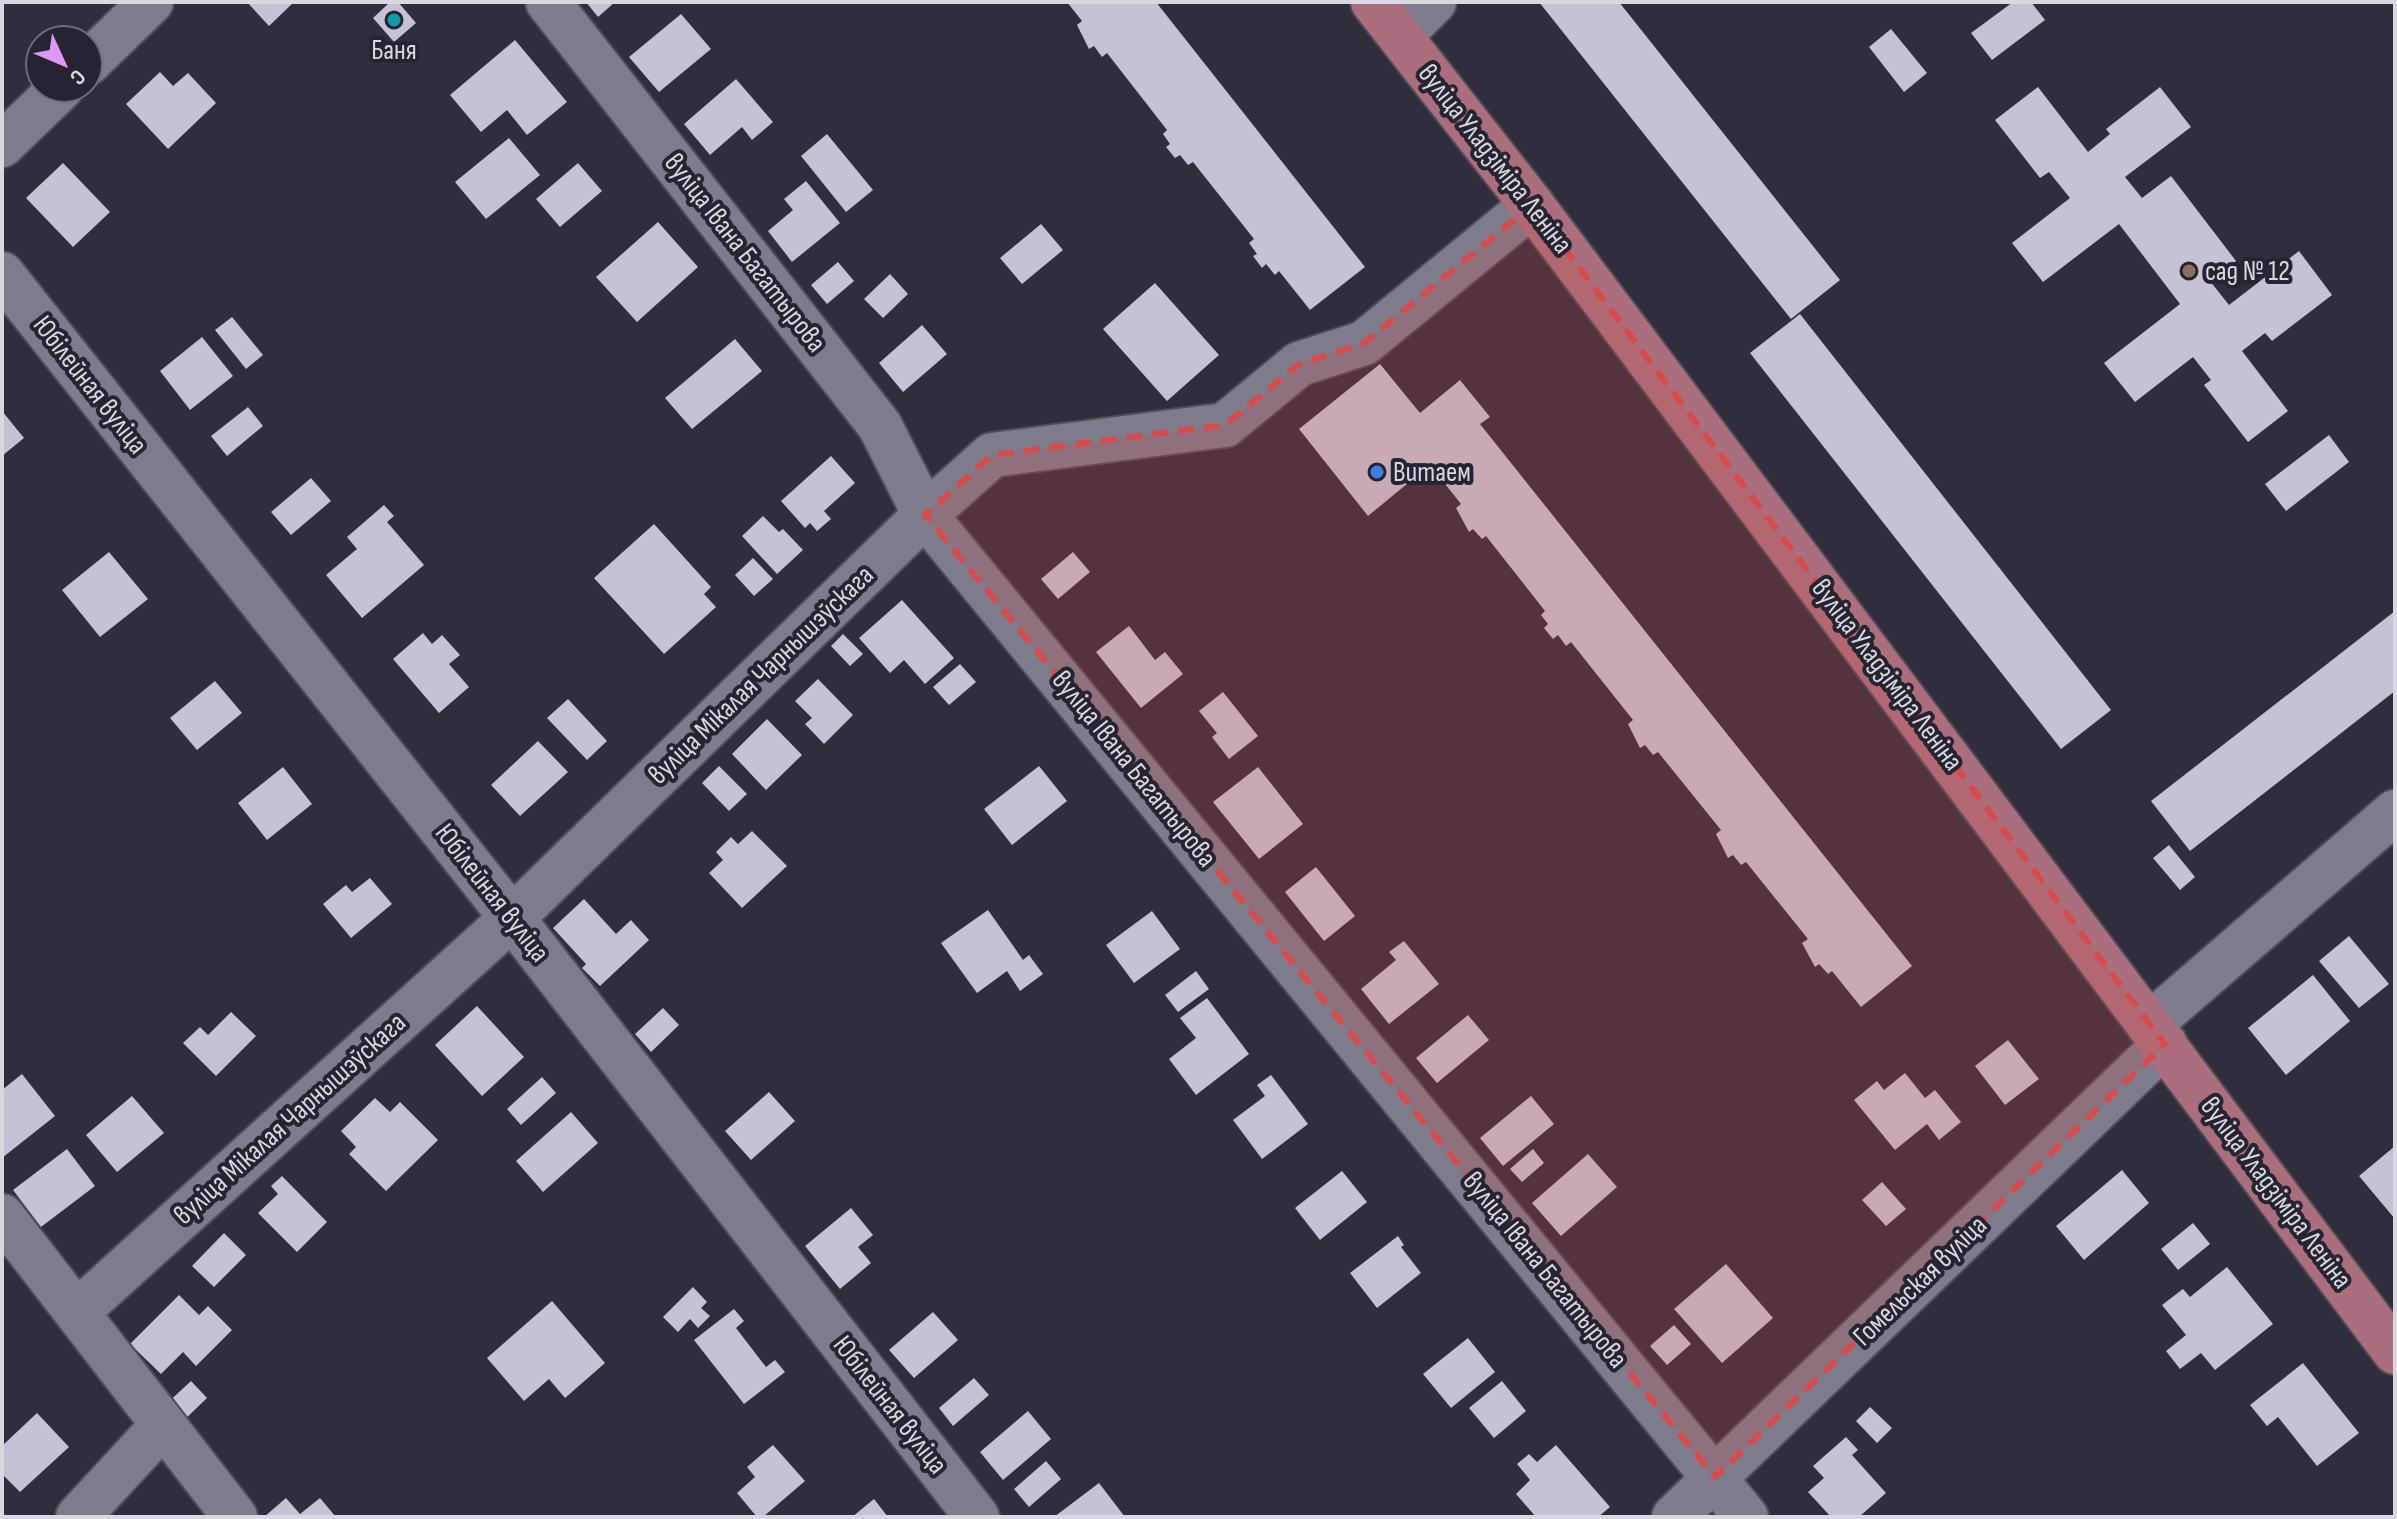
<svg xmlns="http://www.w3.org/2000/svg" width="2397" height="1519" font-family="'Sofia Sans Condensed',sans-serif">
	<rect width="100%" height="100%" fill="#312e3b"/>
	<path fill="#c5c2d3" d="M247,2H294L269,26Z
		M390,2H398L416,23L394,42L373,18Z
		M586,2H615L598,17Z
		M1067,2H1156L1365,267L1310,310L1279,271L1275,275L1266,264L1262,268L1253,256L1257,254L1249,243L1254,239L1193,162L1188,165L1180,155L1175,158L1166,147L1170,144L1163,134L1167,130L1107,53L1102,57L1094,46L1089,49L1077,25L1082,21Z
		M1539,2H1619L1840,280L1791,319Z
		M2013,2H2031L2045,20L1992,60L1971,33Z
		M681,14L711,49L659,92L629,57Z
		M1891,29L1927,73L1904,92L1869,47Z
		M515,40L567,102L527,135L507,110L481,132L450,95Z
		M160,72L173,86L188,73L216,103L168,149L126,104Z
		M736,79L773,122L752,140L742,127L710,155L684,124Z
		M2038,87L2088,152L2110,134L2106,129L2160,87L2191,127L2125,177L2142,198L2171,176L2236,261L2210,281L2229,305L2299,251L2332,295L2272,341L2265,333L2242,351L2288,411L2248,442L2204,385L2211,380L2193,357L2135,402L2104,363L2180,304L2119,224L2043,282L2012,243L2070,198L2049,172L2040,178L1995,120Z
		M827,134L873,190L846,212L801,156Z
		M509,138L540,175L486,219L455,182Z
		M63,163L110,212L73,247L26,198Z
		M578,163L602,191L560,227L536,199Z
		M806,181L840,223L792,262L768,231L793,210L784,199Z
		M658,222L698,267L637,322L596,277Z
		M1041,224L1063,250L1022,284L1000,258Z
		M838,262L854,281L827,304L811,285Z
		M890,274L908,294L883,318L864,299Z
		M1155,283L1219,355L1167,401L1103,329Z
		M1800,314L2111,710L2061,749L1750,353Z
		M232,317L263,355L246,369L215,330Z
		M922,325L947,354L903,392L879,363Z
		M202,337L233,376L190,410L160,371Z
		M735,339L762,371L692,429L665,398Z
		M1380,364L1420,413L1460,380L1490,417L1480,424L1912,966L1861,1007L1832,971L1828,974L1819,964L1815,967L1802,943L1808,939L1746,862L1741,865L1733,855L1728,858L1716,834L1721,830L1658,752L1653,755L1645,745L1640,748L1628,724L1633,720L1571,642L1566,646L1558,635L1553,639L1544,628L1548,624L1541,615L1545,611L1486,536L1482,539L1473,529L1469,532L1456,508L1461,504L1430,465L1368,516L1299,429Z
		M248,407L263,426L227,456L211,436Z
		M2,411L24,438L2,456Z
		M2329,435L2349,462L2286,511L2265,484Z
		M831,456L855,483L824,511L831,519L817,531L810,523L805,528L781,501Z
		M311,478L331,501L291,535L271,512Z
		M384,505L394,516L387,522L424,565L362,618L326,575L357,549L347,537Z
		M763,516L779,532L783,529L803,550L777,574L742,536Z
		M654,524L711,587L704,594L716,607L664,654L594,578Z
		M109,552L148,599L100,637L62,590Z
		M1073,552L1090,572L1058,599L1041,579Z
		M753,558L773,579L754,596L735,575Z
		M902,600L954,658L925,684L904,660L890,673L859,638Z
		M2395,611V691L2190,851L2151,801Z
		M1129,626L1155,660L1165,652L1183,674L1141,708L1096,652Z
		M423,633L432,644L442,635L460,655L449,664L469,687L439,713L393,659Z
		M843,634L863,654L850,666L831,646Z
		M960,664L976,682L949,705L933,687Z
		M818,679L853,715L824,744L805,724L812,718L795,701Z
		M215,681L242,713L197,750L170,718Z
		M1223,692L1258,736L1229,759L1212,737L1217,733L1199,711Z
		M568,699L607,741L587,760L547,718Z
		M767,719L802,755L766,790L732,754Z
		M538,741L568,772L520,816L491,785Z
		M719,766L747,794L729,811L702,783Z
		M1039,766L1067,801L1012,845L984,809Z
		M283,767L312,804L267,840L238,803Z
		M1258,767L1303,824L1259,859L1213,802Z
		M752,831L787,866L742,908L709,873L723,860L716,852L731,837L738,844Z
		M2169,845L2195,877L2180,890L2153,858Z
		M1316,867L1355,916L1324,941L1285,892Z
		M370,878L392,904L351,938L323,904L346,885L352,892Z
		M584,899L616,934L631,920L649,940L600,986L582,968L586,964L553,928Z
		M988,910L1023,960L1029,955L1043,974L1020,991L1007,971L977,993L941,943Z
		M1152,911L1180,949L1134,983L1106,945Z
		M2349,936L2389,984L2359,1008L2319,961Z
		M1404,941L1439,984L1389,1024L1361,989L1396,960L1389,952Z
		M1196,971L1209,989L1178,1012L1165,995Z
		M2313,975L2350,1021L2286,1075L2248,1028Z
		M1207,998L1249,1054L1196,1095L1169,1059L1196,1038L1180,1018Z
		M477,1006L524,1057L482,1096L435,1045Z
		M663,1008L679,1025L651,1052L635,1034Z
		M231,1012L256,1036L216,1076L183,1043L200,1027L208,1035Z
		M1468,1015L1489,1040L1437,1083L1416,1058Z
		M2008,1040L2039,1079L2005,1105L1975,1066Z
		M1905,1073L1925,1098L1935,1090L1961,1122L1939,1140L1927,1124L1895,1150L1854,1100L1877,1081L1884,1090Z
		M22,1074L55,1116L2,1158V1090Z
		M1271,1075L1308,1124L1262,1159L1233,1120L1265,1096L1257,1085Z
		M542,1077L556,1093L521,1125L507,1109Z
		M769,1092L795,1121L751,1160L725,1131Z
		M132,1096L164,1133L117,1172L86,1135Z
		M1531,1096L1554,1124L1503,1166L1480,1138Z
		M375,1098L390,1112L400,1102L438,1140L386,1191L349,1154L356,1147L341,1131Z
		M571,1112L598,1143L543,1192L516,1161Z
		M2395,1146V1219L2359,1176Z
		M67,1149L95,1186L41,1227L13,1190Z
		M1533,1149L1544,1163L1522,1182L1510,1169Z
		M1588,1154L1617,1187L1561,1236L1532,1203Z
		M2122,1170L2149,1203L2084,1260L2056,1226Z
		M1342,1171L1367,1202L1320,1240L1295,1208Z
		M282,1176L327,1222L297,1252L258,1213L278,1194L271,1186Z
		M1882,1182L1906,1209L1886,1226L1862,1200Z
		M851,1208L873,1235L858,1247L871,1263L840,1289L805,1246Z
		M2193,1223L2210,1244L2178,1270L2161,1249Z
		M224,1233L246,1255L214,1287L192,1266Z
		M1398,1236L1404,1245L1401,1247L1421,1273L1377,1308L1350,1273Z
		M1726,1264L1773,1318L1722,1363L1674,1309Z
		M2227,1267L2273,1324L2215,1370L2201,1353L2180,1369L2166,1351L2186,1335L2162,1305L2183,1289L2190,1297Z
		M693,1287L707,1302L701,1308L710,1316L698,1328L690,1319L678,1332L663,1317Z
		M179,1295L199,1315L208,1306L232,1330L196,1366L183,1352L161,1374L130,1344Z
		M552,1301L605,1363L565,1398L549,1379L524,1401L487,1358Z
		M734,1309L744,1321L736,1328L766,1367L775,1360L785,1372L744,1404L694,1340Z
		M933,1312L958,1340L914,1378L889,1350Z
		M1674,1325L1691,1344L1667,1365L1650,1346Z
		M1468,1338L1495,1372L1451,1408L1423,1374Z
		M2303,1363L2359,1433L2317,1466L2278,1417L2267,1426L2250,1405Z
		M974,1378L989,1395L953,1426L939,1408Z
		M191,1381L207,1398L179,1425L163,1407Z
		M1502,1381L1526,1411L1494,1438L1469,1408Z
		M1870,1407L1892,1428L1877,1443L1856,1421Z
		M1028,1411L1051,1439L1003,1480L980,1452Z
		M37,1413L69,1447L20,1492L2,1474V1446Z
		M1846,1437L1858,1450L1852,1455L1886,1493L1859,1517H1831L1808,1492L1824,1478L1813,1466Z
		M773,1445L805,1481L763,1517H757L737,1493L755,1477L747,1467Z
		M1556,1445L1610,1507L1598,1517H1536L1516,1494L1530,1480L1517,1464L1529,1454L1537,1462Z
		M1046,1461L1061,1479L1029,1507L1014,1489Z
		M1099,1483L1125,1517H1054Z
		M286,1498L300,1514L320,1498L336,1517H264Z
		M874,1499L888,1517H852Z"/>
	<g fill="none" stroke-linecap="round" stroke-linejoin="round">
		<g stroke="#4f4c57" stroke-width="48">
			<path id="minor" d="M548,2L880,426L925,515L1746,1517
				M1400,36L1434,2
				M88,63L151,2
				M2,145L61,88
				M2,274L512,918L977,1517
				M2149,1025L2395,812
				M2,1216L235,1517
				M77,1312L512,918L925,515L992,455L1225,425L1299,364L1364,343L1532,205
				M78,1517L163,1425
				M1674,1517L2165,1044"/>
		</g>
		<g stroke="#4f4c57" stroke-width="48">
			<path id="major" d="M1373,2L1532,205L2395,1352"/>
		</g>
		<use href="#minor" stroke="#7e7b8b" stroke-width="44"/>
		<use href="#major" stroke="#ab6e7c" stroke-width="44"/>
	</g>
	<path fill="#d74b4d" fill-opacity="0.2" stroke="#d74b4d" stroke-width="6" stroke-dasharray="16 10" stroke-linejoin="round" d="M1532,205L2165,1044L1715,1477L925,515L992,455L1225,425L1299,364L1364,343Z"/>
	<circle fill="#0f9aa8" stroke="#272431" stroke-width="3" cx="394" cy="20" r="8"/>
	<circle fill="#8d6e63" stroke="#272431" stroke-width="3" cx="2189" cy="271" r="8"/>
	<circle fill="#3f7fe0" stroke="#272431" stroke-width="3" cx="1377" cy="472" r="8"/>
	<g text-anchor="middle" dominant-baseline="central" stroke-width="8" stroke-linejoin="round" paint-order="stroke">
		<g font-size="28" fill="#d9d8e1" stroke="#272431" text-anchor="start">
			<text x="394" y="50" text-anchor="middle">Баня</text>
			<text x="2205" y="271">сад № 12</text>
			<text x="1393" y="472">Витаем</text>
		</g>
		<g font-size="28" fill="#d9d8e1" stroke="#272431">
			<text transform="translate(1495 159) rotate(52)">вуліца Уладзіміра Леніна</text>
			<text transform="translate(745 253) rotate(52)">вуліца Івана Багатырова</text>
			<text transform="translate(90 385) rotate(52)">Юбілейная вуліца</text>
			<text transform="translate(761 675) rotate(-44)">вуліца Мікалая Чарнышэўскага</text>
			<text transform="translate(1887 675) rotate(53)">вуліца Уладзіміра Леніна</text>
			<text transform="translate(1134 769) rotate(51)">вуліца Івана Багатырова</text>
			<text transform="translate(492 893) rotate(52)">Юбілейная вуліца</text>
			<text transform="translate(290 1119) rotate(-42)">вуліца Мікалая Чарнышэўскага</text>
			<text transform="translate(2276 1193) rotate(53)">вуліца Уладзіміра Леніна</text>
			<text transform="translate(1545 1270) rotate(51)">вуліца Івана Багатырова</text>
			<text transform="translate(1920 1281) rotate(-44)">Гомельская вуліца</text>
			<text transform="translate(890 1405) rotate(52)">Юбілейная вуліца</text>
		</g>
	</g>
	<rect width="2397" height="1519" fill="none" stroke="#d9d8e1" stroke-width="8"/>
	<g transform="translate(64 64) rotate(134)"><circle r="38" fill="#272431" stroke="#6e6c77" stroke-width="2"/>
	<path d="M0-6L14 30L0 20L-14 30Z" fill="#db99f5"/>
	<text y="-12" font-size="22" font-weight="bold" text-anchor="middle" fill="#d9d8e1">С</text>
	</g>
</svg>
